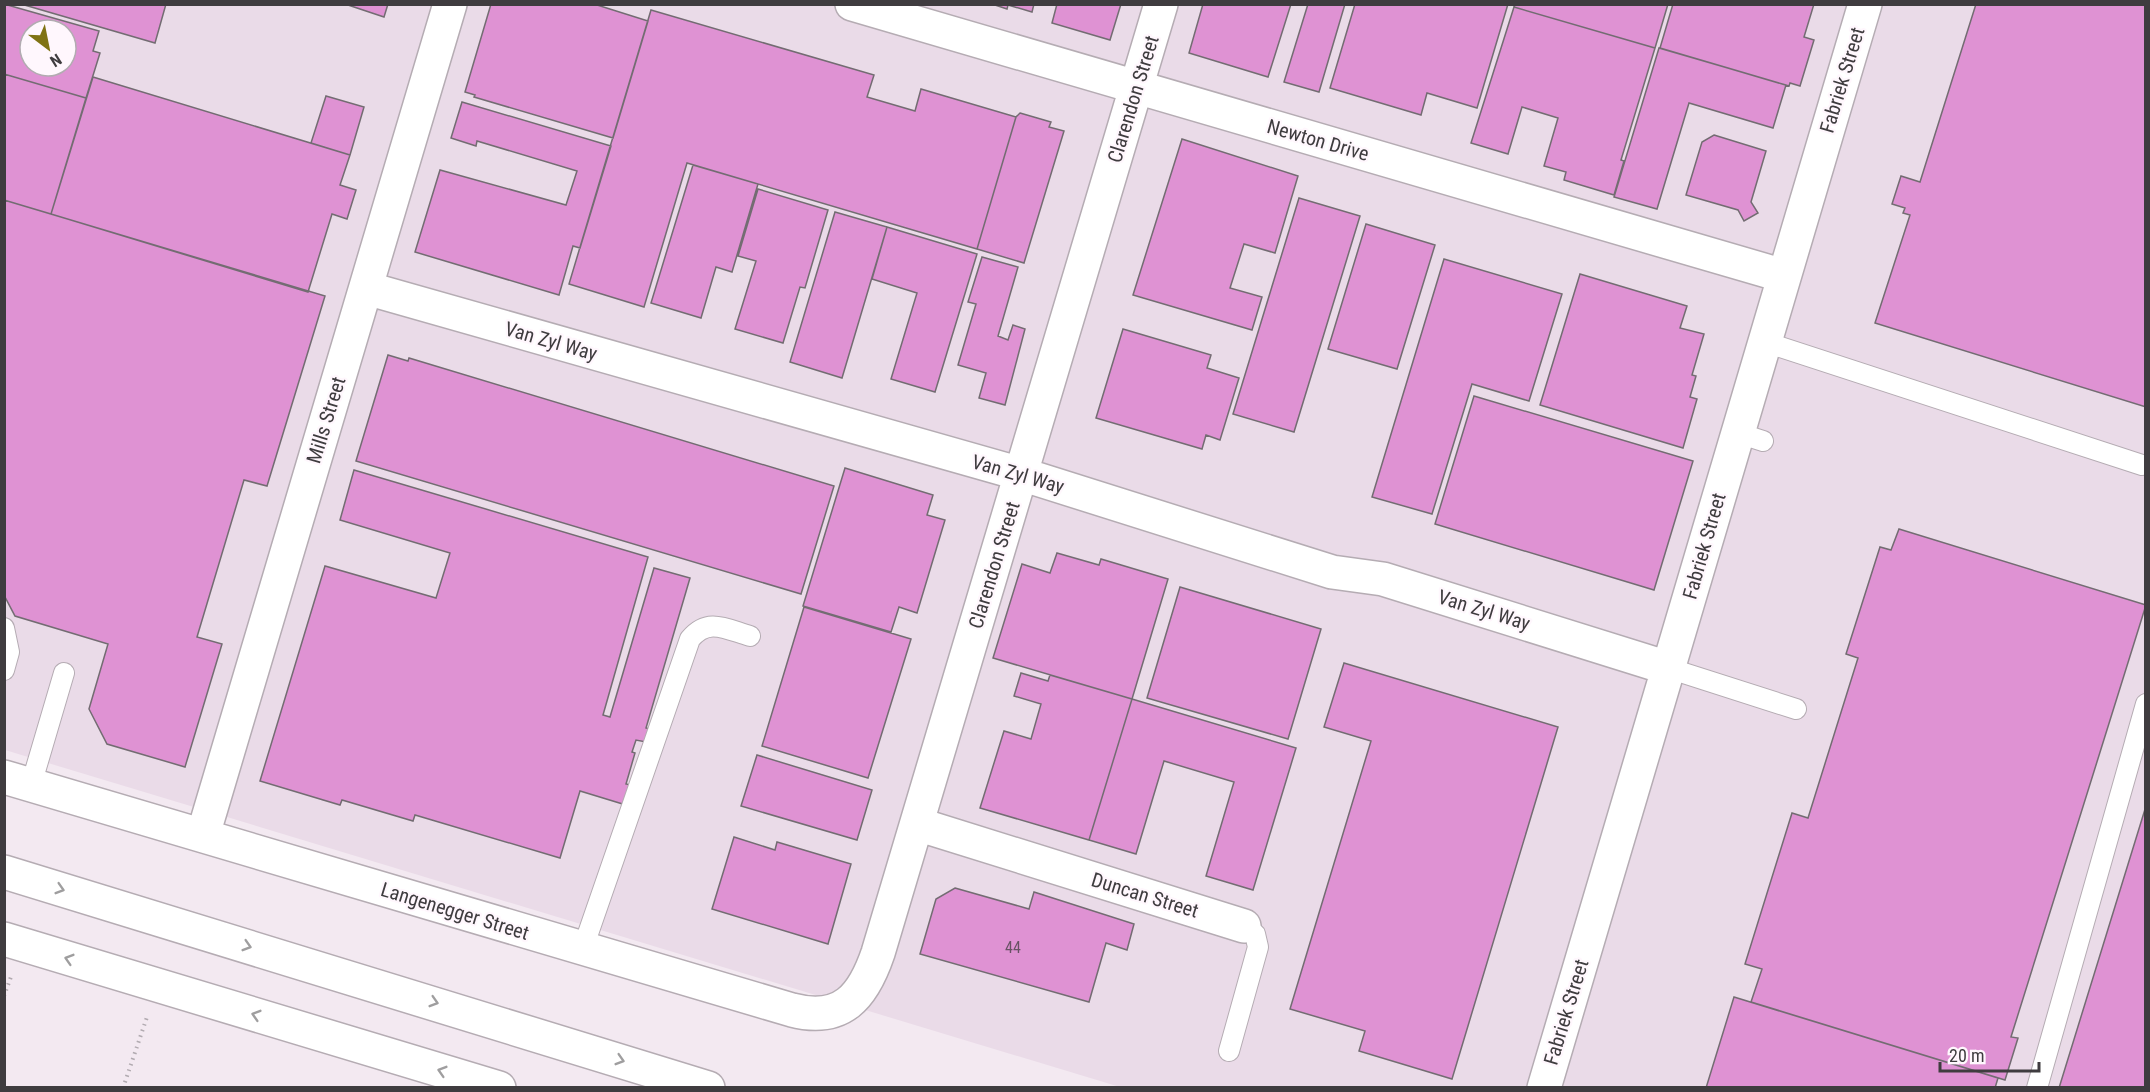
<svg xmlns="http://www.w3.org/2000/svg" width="2150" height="1092" font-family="'Roboto Condensed',sans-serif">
	<rect width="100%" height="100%" fill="#f3e9f1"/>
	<path fill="#eadbe8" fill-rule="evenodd" d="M4,5H2145V1087H1120L5,750ZM30,30H66V66H30Z"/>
	<path fill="#df92d3" stroke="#736c72" stroke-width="1.5" fill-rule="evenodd" d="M4,4L99,31L93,51L100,53L86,98L4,74ZM30,30H66V66H30Z
		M21,4H166L155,43Z
		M345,4H388L384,17Z
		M491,4H594L648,21L613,138L474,97L475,95L465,92Z
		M992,4H1034L1032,12L1008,5L1007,9Z
		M1057,4H1121L1110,40L1052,23Z
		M1203,4H1291L1268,77L1189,53Z
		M1308,4H1345L1319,92L1284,82Z
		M1355,4H1508L1477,108L1427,93L1421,115L1330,88Z
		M1515,4H1668L1655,48L1514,7Z
		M1673,4H1814L1804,37L1814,40L1800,86L1790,83L1789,86L1660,48Z
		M1976,4H2146V407L1875,323L1910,215L1903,213L1905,208L1892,204L1901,176L1920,182Z
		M1514,7L1655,48L1621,160L1624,161L1614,195L1564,180L1566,172L1544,166L1558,118L1522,107L1508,154L1471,143Z
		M651,10L874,75L867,97L915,111L921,89L1016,117L977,249L687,163L644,307L569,284Z
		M1659,48L1786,85L1773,128L1689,103L1657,209L1614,197Z
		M4,74L86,98L51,214L4,200Z
		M93,77L350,155L340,185L356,190L347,219L332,214L308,292L51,214Z
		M326,96L364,107L350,155L311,143Z
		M462,102L611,146L580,248L573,246L559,295L415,252L440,170L566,205L577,171L477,141L476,146L451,138Z
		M1020,113L1051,122L1049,127L1064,131L1024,263L977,249L1016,117Z
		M1714,135L1766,151L1751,202L1758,213L1744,221L1738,210L1686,195L1702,142Z
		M1182,139L1298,176L1275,253L1244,244L1230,288L1262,297L1252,330L1133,295Z
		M693,165L758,184L732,272L716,267L701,318L651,303Z
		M758,189L828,210L805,288L800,287L783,343L735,329L756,261L738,256Z
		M1299,198L1360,216L1294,432L1233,414Z
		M4,200L325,296L267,486L244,480L197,637L222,644L185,767L107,744L89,709L108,644L15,616L4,595Z
		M835,212L887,227L842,378L790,362Z
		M1366,224L1435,245L1397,369L1328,349Z
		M887,227L977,254L935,392L891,379L917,293L872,279Z
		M982,257L1018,267L998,336L1008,340L1013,325L1025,329L1005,405L979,398L986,373L958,365L976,304L968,302Z
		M1444,259L1562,294L1529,401L1472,384L1432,514L1372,497Z
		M1580,274L1687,306L1680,328L1704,334L1692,375L1696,376L1690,397L1697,399L1683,448L1540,405Z
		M1123,329L1211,355L1207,368L1239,378L1220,440L1206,435L1202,449L1096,418Z
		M388,355L408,361L409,358L834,486L801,594L356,461Z
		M1474,396L1693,461L1654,590L1435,524Z
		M845,468L933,495L927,515L945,520L917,613L899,607L891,632L803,606Z
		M354,470L648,557L603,715L610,717L654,568L690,578L646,728L650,729L646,742L636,740L632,752L635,753L626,784L631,785L626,805L580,791L560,858L415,815L413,821L342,800L340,805L260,781L325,566L436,598L450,553L340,520Z
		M1899,529L2146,605L2011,1037L2018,1038L2005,1080L1751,1002L1762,969L1745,964L1792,813L1808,818L1858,658L1846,654L1880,547L1891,550Z
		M1057,553L1099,565L1101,559L1168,579L1132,699L993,658L1022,564L1050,573Z
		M1180,587L1321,629L1288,739L1147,698Z
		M804,607L911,639L868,778L762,746Z
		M1344,663L1558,727L1452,1079L1359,1051L1365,1031L1290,1009L1371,741L1324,727Z
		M1021,673L1048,681L1050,675L1132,699L1089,840L980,808L1004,731L1031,739L1041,704L1014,696Z
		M1132,699L1296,748L1253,890L1206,876L1234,782L1164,761L1136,854L1089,840Z
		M757,755L872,790L857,840L741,806Z
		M2146,806V1088H2059Z
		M734,837L775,850L777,842L851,864L828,944L712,909Z
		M955,888L1029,909L1034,892L1134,924L1127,950L1106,943L1089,1002L920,954L936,899Z
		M1734,997L1998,1078L1995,1088H1706Z"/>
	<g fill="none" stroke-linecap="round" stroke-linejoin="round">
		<g stroke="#b5acb3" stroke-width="22">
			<path id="service" d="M1765,342L2142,465
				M1738,433L1763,441
				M4,628L9,652L4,670
				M1668,668L1796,709
				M31,785L64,673
				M583,948L690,639C708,617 726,629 750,636
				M1229,1051L1258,947L1255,934L1244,926
				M2037,1088L2146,704"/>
		</g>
		<g stroke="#b5acb3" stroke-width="36">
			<path id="minor" d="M852,4L1784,276
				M366,288L1021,474L1332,572L1383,579L1668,668
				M4,777L792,1010C842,1023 863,997 878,953L1161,4
				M917,824L1244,926
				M203,835L450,4
				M1544,1088L1865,4"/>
		</g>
		<g stroke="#b5acb3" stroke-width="36">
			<path id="trunk" d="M4,872L708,1088
				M4,939L499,1088"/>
		</g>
		<path stroke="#b1aab0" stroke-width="4" stroke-dasharray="1.5 4.5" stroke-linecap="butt" d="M4,996L12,974
			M123,1088L147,1017"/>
		<use href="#service" stroke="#fff" stroke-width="20"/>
		<use href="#minor" stroke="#fff" stroke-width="33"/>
		<use href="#trunk" stroke="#fff" stroke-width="33"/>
	</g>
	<defs><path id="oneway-chevron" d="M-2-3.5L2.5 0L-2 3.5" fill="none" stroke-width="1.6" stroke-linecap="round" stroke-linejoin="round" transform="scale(1.5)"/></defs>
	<g stroke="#9f9e9f">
		<use href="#oneway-chevron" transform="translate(60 889) rotate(17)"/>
		<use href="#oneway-chevron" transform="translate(247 946) rotate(17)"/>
		<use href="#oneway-chevron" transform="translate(69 959) rotate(-163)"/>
		<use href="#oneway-chevron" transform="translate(434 1002) rotate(17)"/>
		<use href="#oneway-chevron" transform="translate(256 1015) rotate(-163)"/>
		<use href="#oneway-chevron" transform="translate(620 1060) rotate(17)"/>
		<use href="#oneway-chevron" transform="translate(442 1071) rotate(-163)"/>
	</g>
	<g text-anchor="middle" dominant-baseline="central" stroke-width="4.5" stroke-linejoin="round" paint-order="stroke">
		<g font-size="16" fill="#675264">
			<text x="1013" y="947">44</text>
		</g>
		<g font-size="20" fill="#3f3c3f" stroke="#fff7fd">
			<text transform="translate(1842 80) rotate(-73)">Fabriek Street</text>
			<text transform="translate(1133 99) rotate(-73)">Clarendon Street</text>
			<text transform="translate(1318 140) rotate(16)">Newton Drive</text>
			<text transform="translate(551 341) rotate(16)">Van Zyl Way</text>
			<text transform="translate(326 420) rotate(-73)">Mills Street</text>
			<text transform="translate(1018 474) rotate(16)">Van Zyl Way</text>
			<text transform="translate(1704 546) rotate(-74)">Fabriek Street</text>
			<text transform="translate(994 565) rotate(-73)">Clarendon Street</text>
			<text transform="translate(1484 610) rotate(17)">Van Zyl Way</text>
			<text transform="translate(1145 895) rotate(17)">Duncan Street</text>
			<text transform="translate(455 911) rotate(17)">Langenegger Street</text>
			<text transform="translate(1566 1012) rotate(-73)">Fabriek Street</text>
		</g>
	</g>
	<rect width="2150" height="1092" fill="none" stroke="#3f3c3f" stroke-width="12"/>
	<g transform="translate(48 48) rotate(148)"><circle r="28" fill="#fff7fd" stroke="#b2acb1" stroke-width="1.5"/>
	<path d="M0-4.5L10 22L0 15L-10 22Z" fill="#807314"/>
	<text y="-9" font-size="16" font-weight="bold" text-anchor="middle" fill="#3f3c3f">N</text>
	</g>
	<path d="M1940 1062v9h99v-9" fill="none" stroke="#3f3c3f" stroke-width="3"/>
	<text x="1949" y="1062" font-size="18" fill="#3f3c3f" stroke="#fff7fd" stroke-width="4.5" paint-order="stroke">20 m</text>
</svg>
